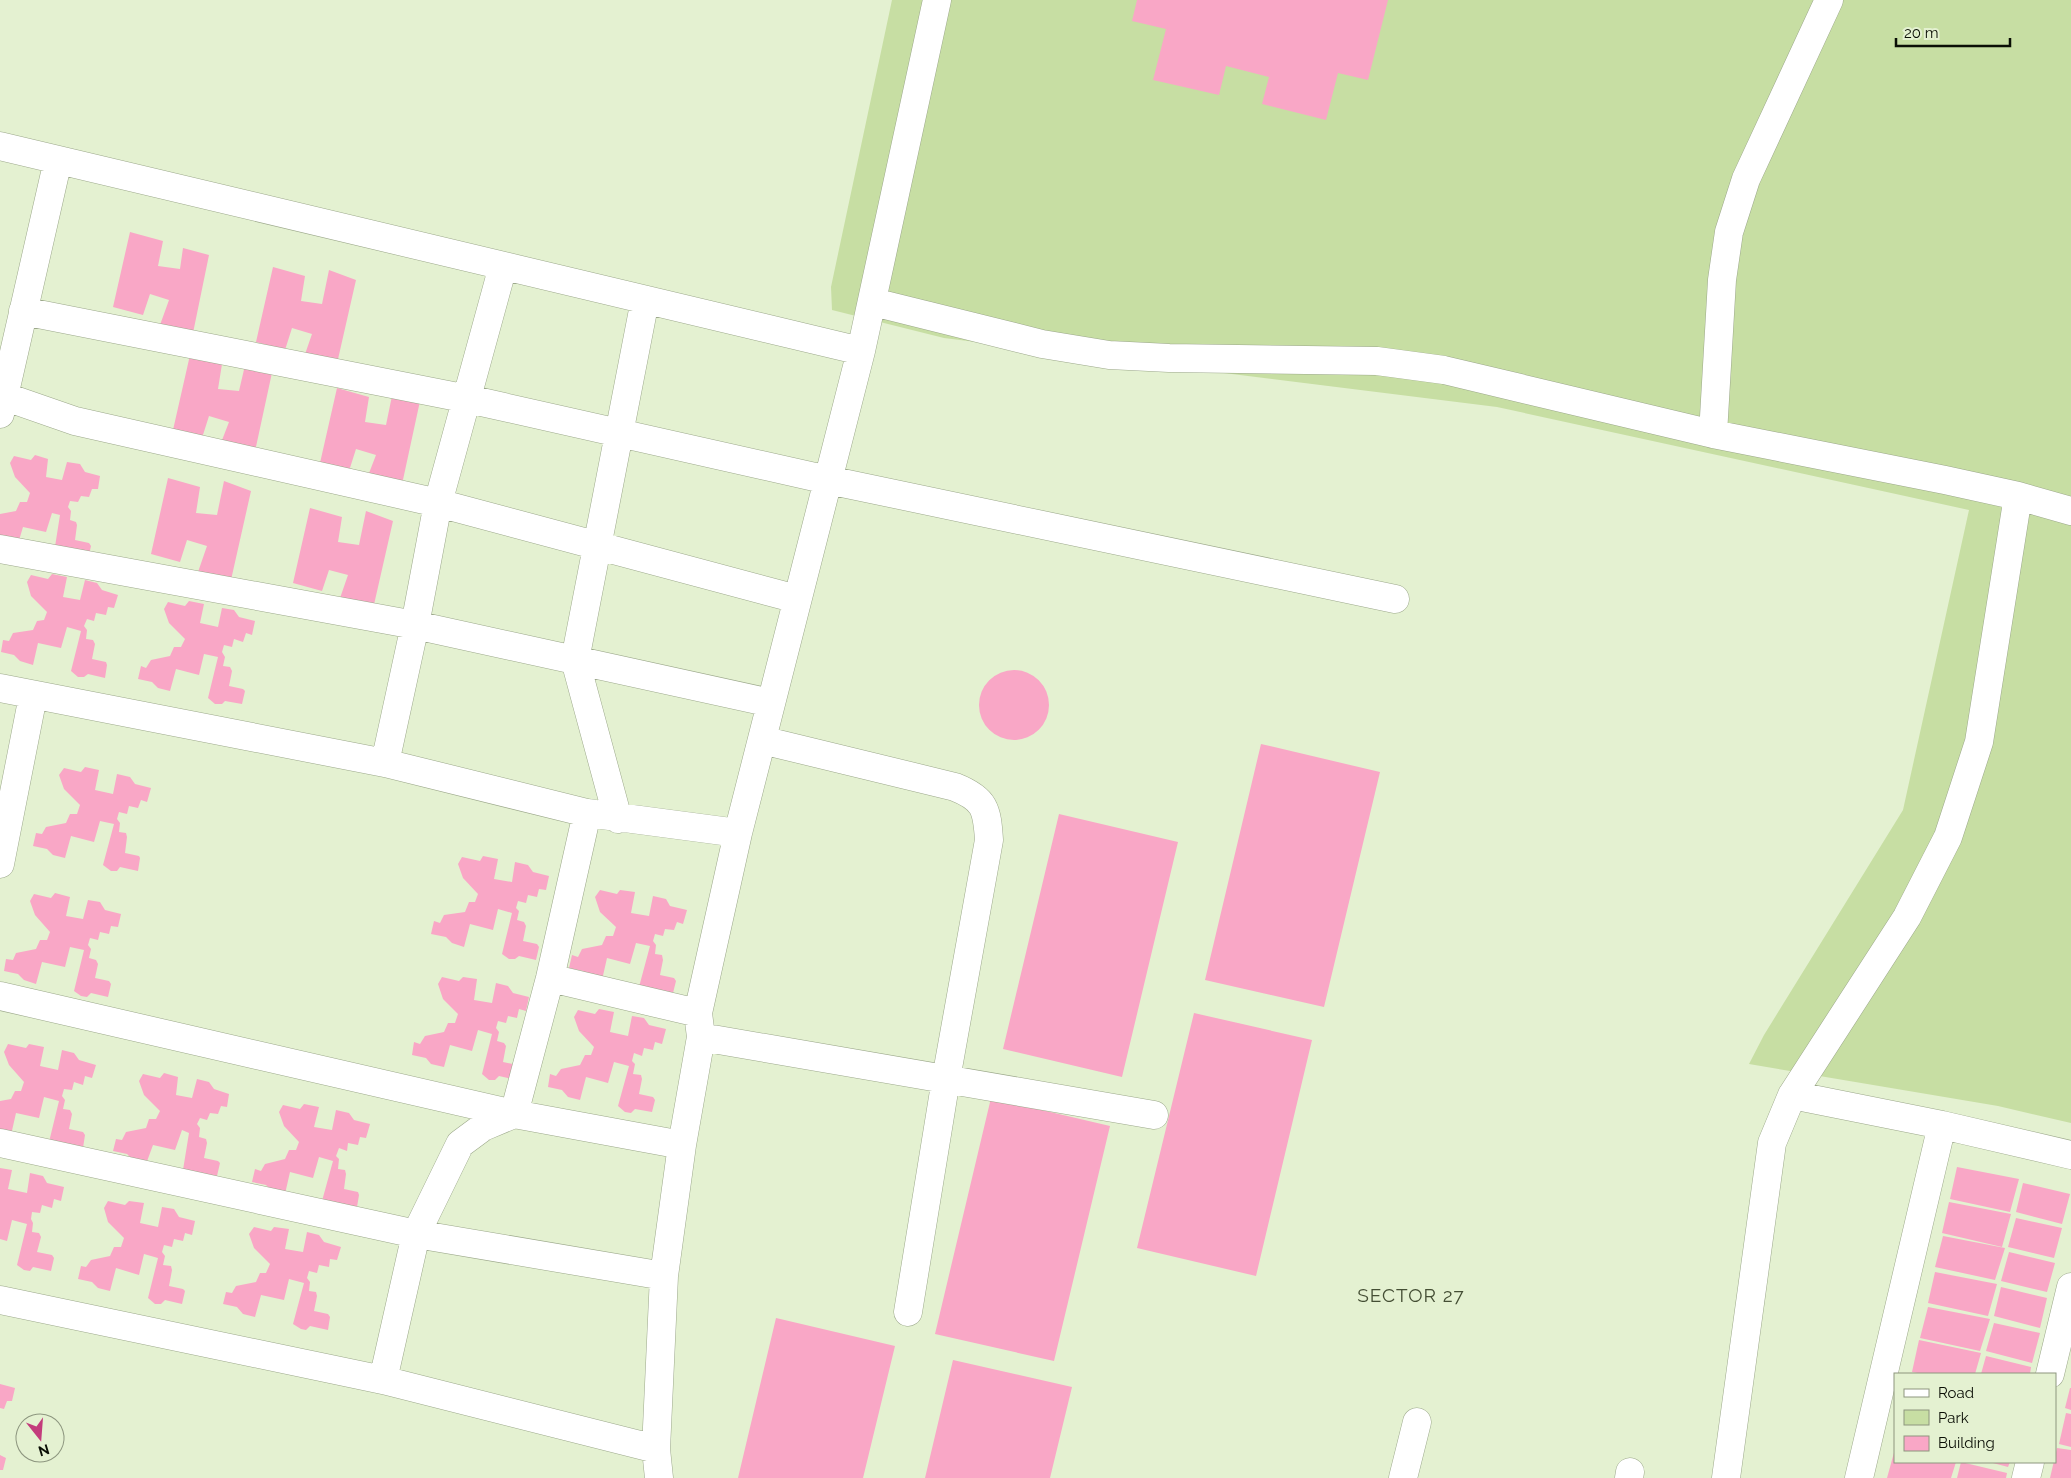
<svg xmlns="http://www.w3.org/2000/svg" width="2071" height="1478" font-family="Raleway,sans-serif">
	<rect width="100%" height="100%" fill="#e4f1d1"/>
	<path fill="#c7dea3" d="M892,0H2071V1123L1998,1106L1749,1064L1764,1035L1903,810L1969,510L1497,407L944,338L832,310L831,287Z"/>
	<path fill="#f9a7c6" d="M1137,0H1388L1368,80L1338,73L1326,120L1262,104L1269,77L1226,66L1219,95L1153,80L1166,29L1132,21Z
		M130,232L163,241L158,266L180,269L183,248L209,255L193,333L160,325L169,300L150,294L143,315L113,307Z
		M273,267L305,276L301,301L322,304L329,270L356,280L336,368L303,360L312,334L292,328L285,350L256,342Z
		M190,355L222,364L218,389L239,391L246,361L273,368L254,456L219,448L229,422L209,416L202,438L173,430Z
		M337,388L369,397L365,422L386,425L393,391L420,401L401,489L366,481L376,455L356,449L349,471L320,463Z
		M35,455L48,459L46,477L62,480L67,462L80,464L85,472L100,476L98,489H92L89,497L81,496L78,502L70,501L68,507L71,511L70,520L76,522L77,525L75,540L89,543L91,546L88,559L54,553L60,515L52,513L46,532L23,527L17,547L0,539V514L16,511L20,502H27L30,493L15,477L10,463L14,456L31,460Z
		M168,478L200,487L196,513L217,515L224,481L251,491L231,580L198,572L207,546L187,540L180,562L151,554Z
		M310,508L342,517L338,542L359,545L366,511L393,521L373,609L339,601L348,575L329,570L322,591L293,583Z
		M52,574L67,577L63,597L80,600L85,580L97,583L102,590L118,595L114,608L108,607L106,615L96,613L94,621L87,619L84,626L87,630L86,639L93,640L95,644L92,659L106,662L107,665L105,678L88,674L84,677H78L71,671L81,631L67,627L61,648L38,643L33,665L20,661L14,655L1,652L3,640L9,641L13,633L33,630L37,621L44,620L47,612L31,596L27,582L31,575L48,579Z
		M189,601L204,604L200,623L218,627L222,608L234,610L239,617L255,621L252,635L246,633L243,642L234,639L232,647L224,645L222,652L225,657L223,666L230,667L232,671L229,686L243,689L245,691L242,704L225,701L222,704H215L208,698L218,657L204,654L199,675L176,669L170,691L158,688L152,682L138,679L141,666L146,668L151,660L170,656L174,647H181L185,639L169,623L164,609L168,602L185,606Z
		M979 705a35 35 0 1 1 70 0a35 35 0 1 1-70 0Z
		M1261,744L1380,772L1324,1007L1205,980Z
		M85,767L99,770L95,790L113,794L117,774L130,777L135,784L151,788L147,802L141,800L138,808L129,806L127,814L119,812L117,819L120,823L119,832L126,833L127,837L125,853L139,856L140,858L138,871L120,867L117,871H111L103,865L114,824L100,821L94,842L71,836L65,858L53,855L47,849L33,846L36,833L42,834L46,827L66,823L70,814H77L80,805L64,789L59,775L64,768L81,772Z
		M1059,814L1178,842L1122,1077L1003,1049Z
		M483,856L498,859L494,879L512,882L515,862L528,865L533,872L549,876L546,890L539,889L537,897L528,895L526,903L518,901L516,908L519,911L517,920L524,922L526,926L523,941L537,944L539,947L536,960L519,956L515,959H509L502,954L512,913L498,909L493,930L470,924L464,947L452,943L446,937L431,934L434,921L440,923L444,915L465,912L469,902H475L478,894L463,878L458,864L462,857L480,861Z
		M600,890L617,894L620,890L635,892L631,913L649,916L653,896L666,899L670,906L687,910L683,924L677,922L674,930L665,929L663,936L655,934L653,941L656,945L655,954L662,955L663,960L660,975L674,978L676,981L673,993L639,987L650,946L636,943L630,964L607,958L602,980L589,977L583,971L569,968L572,955L578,957L582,949L602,945L606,936H613L616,927L600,912L595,897Z
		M55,893L70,897L66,916L83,919L88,900L100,902L105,910L121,914L118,927L111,926L109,934L100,932L98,940L90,938L88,945L91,949L89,958L96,960L98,964L95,978L109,981L111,984L108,997L91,993L87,997L81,996L74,991L84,950L70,947L65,967L42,962L36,984L24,980L18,974L4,971L6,959L13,960L16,953L36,949L40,940H47L50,932L35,915L30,901L34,894L51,898Z
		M442,977L459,981L463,977L477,979L474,1000L492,1003L496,983L508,986L513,993L529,997L526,1011L519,1009L517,1018L508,1016L506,1023L498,1021L496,1028L499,1032L497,1041L504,1043L506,1046L503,1062L517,1065L516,1080L499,1076L495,1080H489L482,1074L492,1034L478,1030L472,1051L450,1045L444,1067L431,1064L426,1058L412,1055L414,1042L420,1044L425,1036L444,1032L448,1023H455L458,1014L443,999L438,984Z
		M599,1009L614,1012L610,1032L628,1036L632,1016L644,1018L649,1025L666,1029L662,1044L655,1042L653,1050L644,1048L642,1056L634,1053L632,1061L635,1064L633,1074L641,1075L642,1079L639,1094L653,1097L655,1100L652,1112L635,1109L631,1113L625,1112L618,1106L629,1066L614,1062L608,1083L586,1077L580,1100L568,1097L562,1090L548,1087L550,1074L556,1076L561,1069L580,1065L585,1055H591L594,1047L579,1031L574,1017L578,1010L595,1014Z
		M1194,1013L1312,1040L1256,1276L1137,1248Z
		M8,1044L26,1048L29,1044L44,1047L40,1066L58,1070L62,1050L74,1053L79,1060L96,1065L92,1078L85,1076L83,1085L74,1082L72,1090L64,1089L62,1096L65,1100L63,1109L70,1110L72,1114L69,1129L83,1132L85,1135L83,1148L49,1142L59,1101L44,1097L39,1118L16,1113L11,1135L0,1132V1101L11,1099L15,1091H21L24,1082L9,1065L4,1052Z
		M164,1073L178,1077L176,1095L192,1098L197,1079L209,1082L214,1089L229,1094L227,1107L221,1106L218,1114L210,1113L207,1120L200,1118L197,1124L200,1128L199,1137L206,1139L207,1143L204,1158L218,1161L220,1163L217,1176L183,1170L189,1133L182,1130L175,1150L153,1145L146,1164L133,1160L127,1154L113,1151L116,1139L122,1140L126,1132L146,1128L149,1119H156L160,1111L144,1095L139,1081L143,1074L160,1078Z
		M991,1098L1110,1126L1054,1361L935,1334Z
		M304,1104L319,1107L314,1127L332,1130L336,1110L349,1113L354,1120L370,1124L366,1138L360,1137L358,1145L348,1143L347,1151L339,1148L336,1156L339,1159L338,1169L345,1170L346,1174L344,1189L358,1192L359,1195L357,1207L322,1201L333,1161L319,1157L313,1178L290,1172L285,1194L273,1192L266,1185L252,1182L255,1169L261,1171L265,1164L285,1159L289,1150H296L299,1142L284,1126L279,1112L283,1105L300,1109Z
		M1957,1167L2019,1179L2010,1212L1950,1199Z
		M0,1168L12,1170L8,1189L27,1193L30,1173L43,1176L47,1183L64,1187L61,1201L54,1199L52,1208L42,1205L40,1213L32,1212L31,1219L33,1223L32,1232L39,1233L41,1237L37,1252L52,1255L54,1258L51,1271L33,1267L30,1271L24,1270L17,1265L27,1224L12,1220L7,1241L0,1239Z
		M2023,1183L2070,1194L2062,1224L2016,1212Z
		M108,1201L125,1205L129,1201L144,1203L140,1223L158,1227L162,1207L174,1209L179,1217L195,1221L192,1235L185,1233L183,1241L174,1239L172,1247L164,1245L162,1252L165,1256L163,1265L171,1266L172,1270L169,1286L183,1289L185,1291L182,1304L165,1300L161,1304H155L148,1298L158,1258L144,1254L139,1275L116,1268L110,1291L98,1288L92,1282L78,1279L81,1266L86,1267L91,1260L110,1256L114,1247H121L124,1238L108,1222L104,1208Z
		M1949,1202L2011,1214L2002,1247L1942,1233Z
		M2016,1218L2062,1228L2054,1258L2008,1247Z
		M254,1227L271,1231L274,1227L289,1229L285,1249L303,1252L307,1232L319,1235L324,1242L341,1247L337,1260L330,1259L329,1267L319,1265L317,1273L309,1271L307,1278L310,1282L309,1291L316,1292L317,1296L314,1311L328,1314L330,1317L328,1330L310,1326L306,1330L301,1329L293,1324L304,1283L289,1279L284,1300L261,1295L255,1317L243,1314L237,1307L223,1304L226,1292L232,1293L236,1286L256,1282L260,1273H266L270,1264L254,1248L249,1234Z
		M1943,1236L2005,1248L1995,1280L1935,1267Z
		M2009,1252L2055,1263L2047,1292L2001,1281Z
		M1935,1272L1997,1284L1988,1316L1928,1303Z
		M2001,1287L2047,1298L2040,1328L1994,1316Z
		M1928,1307L1990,1319L1980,1351L1920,1338Z
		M776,1318L895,1346L863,1478H738Z
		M1994,1323L2040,1333L2032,1363L1986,1351Z
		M1919,1340L1981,1353L1975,1374H1923L1912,1372Z
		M1986,1356L2031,1367L2030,1374H1981Z
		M953,1360L1072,1387L1050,1478H925Z
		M0,1384L15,1388L12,1401H7L4,1409L0,1408Z
		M2070,1388H2071V1410L2065,1408Z
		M2066,1413L2071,1414V1447L2059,1444Z
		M2057,1448L2071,1450V1478H2050Z
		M1895,1449V1462H1956L1951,1478H1887Z
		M0,1455L6,1458L3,1470H0Z
		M1961,1462L2007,1473L2006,1478H1957Z
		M1989,1462H2010L2008,1467Z"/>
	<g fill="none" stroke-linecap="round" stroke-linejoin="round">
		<g stroke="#9ca88b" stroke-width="29">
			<path id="street" d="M0,146L861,351
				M873,302L1042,344L1109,355L1169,358L1377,361L1444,370L1713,434L1945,480L2018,496L2071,511
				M23,311L468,399L828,480L1395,599
				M0,395L75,421L438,503L797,599
				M0,414L58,160
				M1713,434L1722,280L1729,232L1746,179L1829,0
				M0,549L415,625L771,703
				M0,688L385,763L587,813L738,833
				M762,740L955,787C985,799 987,809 989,840L946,1079L908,1312
				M385,763L415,625L438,503L503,266
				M618,819L575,660L645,300
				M0,864L33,696
				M550,978L698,1013
				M0,996L514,1114L682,1145
				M701,1037L1154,1115
				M1792,1095L1942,1125L2071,1155
				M0,1143L416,1234L664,1276
				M0,1300L383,1380L656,1449
				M2050,1374L2071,1287
				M383,1380L416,1234L460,1144L483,1127L514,1114L550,978L587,813
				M659,1478L656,1449L664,1276L682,1145L701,1037L698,1013L738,833L861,351L937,0
				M1403,1478L1417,1422
				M1629,1478L1630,1472
				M1726,1478L1772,1143L1792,1095L1907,917L1948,837L1979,742L2018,496
				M1859,1478L1942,1125
				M2026,1478L2030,1462"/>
		</g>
		<use href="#street" stroke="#fff" stroke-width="28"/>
	</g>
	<g text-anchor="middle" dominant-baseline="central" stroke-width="5" stroke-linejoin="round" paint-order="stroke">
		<g font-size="19" letter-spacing="1" fill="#444e34" stroke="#e4f1d1">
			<text x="1411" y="1295">SECTOR 27</text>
		</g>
	</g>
	<rect x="1894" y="1373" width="162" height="90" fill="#e4f1d1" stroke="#8d967f"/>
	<rect x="1904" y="1389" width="25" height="8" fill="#ffffff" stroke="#8d967f"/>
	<text x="1938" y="1398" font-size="15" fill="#0a0e05">Road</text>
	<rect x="1904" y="1410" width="25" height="15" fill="#c7dea3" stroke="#8d967f"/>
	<text x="1938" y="1423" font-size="15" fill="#0a0e05">Park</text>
	<rect x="1904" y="1436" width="25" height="15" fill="#f9a7c6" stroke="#8d967f"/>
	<text x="1938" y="1448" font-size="15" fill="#0a0e05">Building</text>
	<g transform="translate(40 1438) rotate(163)"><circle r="24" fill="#e4f1d1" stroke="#8d967f"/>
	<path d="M0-4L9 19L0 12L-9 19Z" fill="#c33c7c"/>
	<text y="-8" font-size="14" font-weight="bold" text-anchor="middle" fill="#0a0e05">N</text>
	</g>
	<path d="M1896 38v8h114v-8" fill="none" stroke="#0a0e05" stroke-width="2.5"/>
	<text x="1904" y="38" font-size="15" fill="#0a0e05" stroke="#e4f1d1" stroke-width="4" paint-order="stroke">20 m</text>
</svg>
